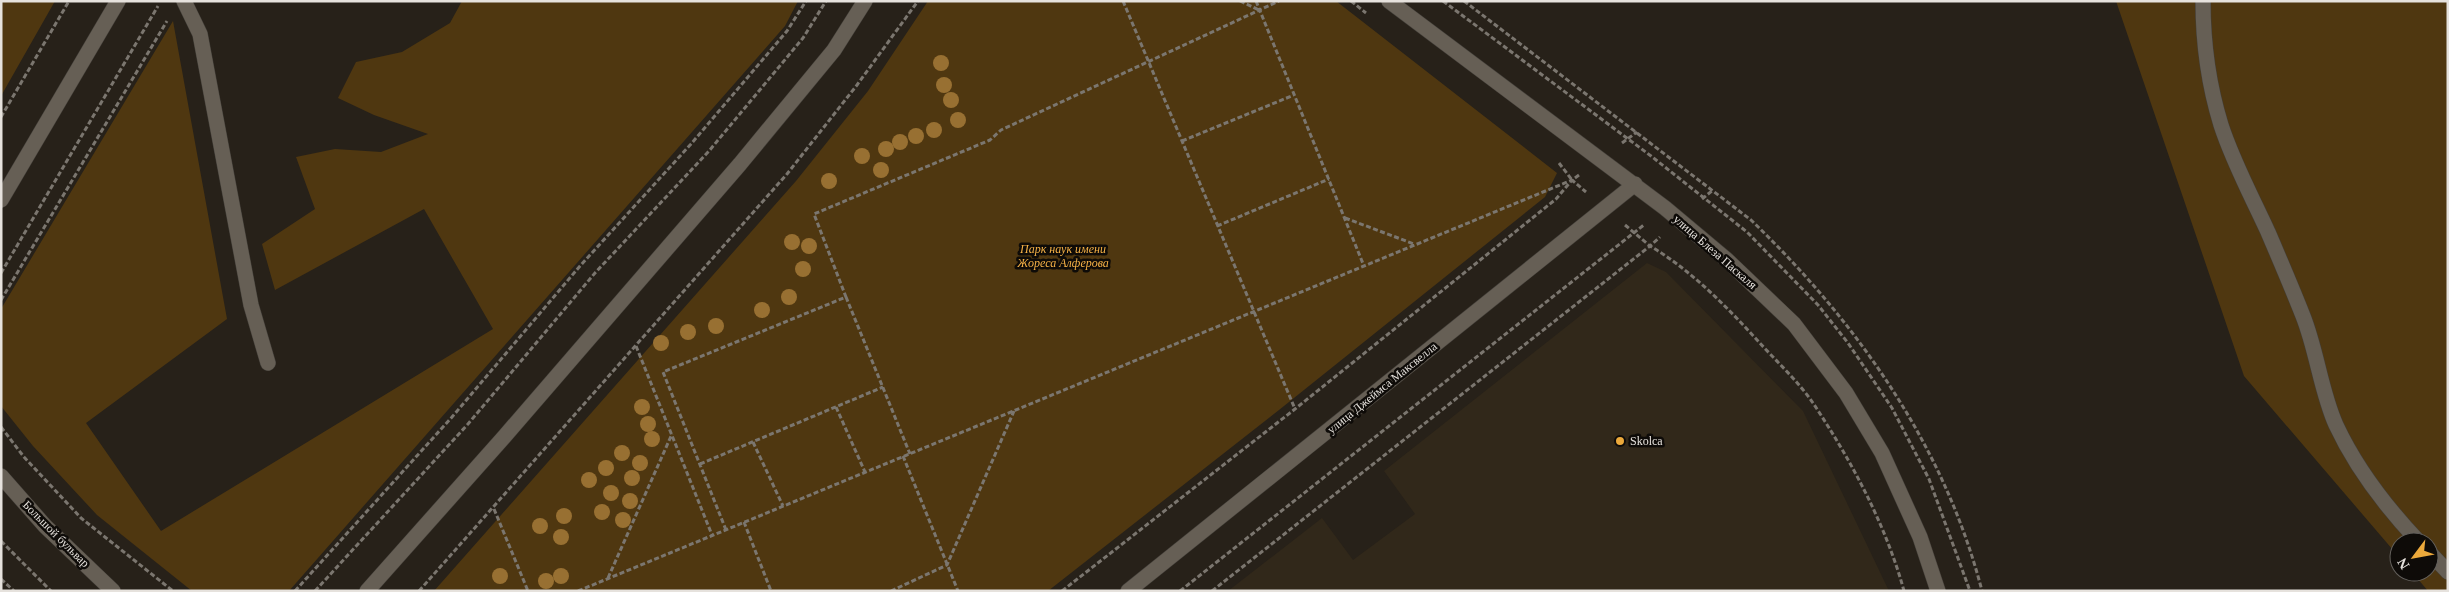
<svg xmlns="http://www.w3.org/2000/svg" width="2449" height="592" font-family="Georgia,serif">
	<rect width="100%" height="100%" fill="#272119"/>
	<path fill="#31281a" d="M1647,263L1666,272L1803,411L1889,591H1228L1322,518L1353,560L1415,514L1384,471Z"/>
	<path fill="#4f3710" d="M1,1H55L1,96Z
		M462,1H798L785,26L289,591H192L97,515L33,446L1,406V309L173,21L227,319L86,423L161,531L493,329L424,209L275,290L262,244L315,209L296,157L335,149L381,152L428,134L374,115L338,98L356,62L402,52L450,23Z
		M928,1H1336L1557,173L1545,197L1279,410L1048,591H434L796,181L868,91Z
		M2116,1H2448V591H2428L2412,572H2429V542H2399V557L2244,376Z"/>
	<g fill="none" stroke-linecap="round" stroke-linejoin="round">
		<g stroke="#433f39" stroke-width="16">
			<path id="minor" d="M184,1L200,34L251,305L268,363
				M1389,1L1665,208L1727,260L1794,324L1846,393L1882,453L1920,537L1938,591
				M2203,1C2203,42 2209,86 2221,125C2233,162 2252,197 2268,232C2280,260 2292,288 2303,316C2317,351 2321,392 2336,425C2356,468 2387,508 2419,542
				M1,200L118,1
				M1,476L45,526L113,591
				M2429,552L2448,572
				M367,591L504,437L740,164L834,50L865,1
				M1128,591L1635,184"/>
		</g>
		<path stroke="#7b766f" stroke-width="3" stroke-dasharray="5 2.5" stroke-linecap="butt" d="M1123,1L1295,409
			M1240,1L1259,10
			M1256,1L1364,266
			M1351,1L1366,13
			M1443,1L1651,156L1747,232L1818,305L1848,343L1892,408L1929,479L1970,591
			M1464,1L1751,220C1857,322 1945,447 1982,591
			M1,117L69,1
			M1182,141L1294,95
			M1622,143L1637,132
			M1559,163L1572,180
			M1579,175L1572,180L1586,192
			M1702,199L1713,190
			M1345,218L1414,244
			M1625,225L1650,246L1660,237
			M1217,226L1329,179
			M1,273L158,6
			M846,297L910,454
			M1,300L167,21
			M636,346L712,535
			M836,407L865,472
			M1,427L24,457L81,518L173,591
			M753,442L783,506
			M903,456L958,591
			M700,464L883,387
			M494,509L528,591
			M744,522L771,591
			M726,530L663,372L846,297L814,214L990,140L1001,130L1279,1
			M1,541L51,591
			M608,578L672,434
			M1,579L14,591
			M295,591L452,417L580,266L691,144L787,31L806,1
			M315,591L468,424L595,273L709,151L803,38L826,1
			M419,591L787,174L857,85L918,1
			M578,591L1572,180
			M891,591L947,565L1014,411
			M1062,591L1295,409L1556,199L1572,180
			M1180,591L1645,224
			M1212,591L1650,246C1691,270 1726,306 1758,341C1776,361 1798,381 1813,403C1851,460 1886,525 1904,591"/>
		<use href="#minor" stroke="#665f55" stroke-width="15"/>
	</g>
	<g fill="#987032">
		<circle cx="941" cy="63" r="8"/>
		<circle cx="944" cy="85" r="8"/>
		<circle cx="951" cy="100" r="8"/>
		<circle cx="958" cy="120" r="8"/>
		<circle cx="934" cy="130" r="8"/>
		<circle cx="916" cy="136" r="8"/>
		<circle cx="900" cy="142" r="8"/>
		<circle cx="886" cy="149" r="8"/>
		<circle cx="862" cy="156" r="8"/>
		<circle cx="881" cy="170" r="8"/>
		<circle cx="829" cy="181" r="8"/>
		<circle cx="792" cy="242" r="8"/>
		<circle cx="809" cy="246" r="8"/>
		<circle cx="803" cy="269" r="8"/>
		<circle cx="789" cy="297" r="8"/>
		<circle cx="762" cy="310" r="8"/>
		<circle cx="716" cy="326" r="8"/>
		<circle cx="688" cy="332" r="8"/>
		<circle cx="661" cy="343" r="8"/>
		<circle cx="642" cy="407" r="8"/>
		<circle cx="648" cy="424" r="8"/>
		<circle cx="652" cy="439" r="8"/>
		<circle cx="622" cy="453" r="8"/>
		<circle cx="640" cy="463" r="8"/>
		<circle cx="606" cy="468" r="8"/>
		<circle cx="632" cy="478" r="8"/>
		<circle cx="589" cy="480" r="8"/>
		<circle cx="611" cy="493" r="8"/>
		<circle cx="630" cy="501" r="8"/>
		<circle cx="602" cy="512" r="8"/>
		<circle cx="564" cy="516" r="8"/>
		<circle cx="623" cy="520" r="8"/>
		<circle cx="540" cy="526" r="8"/>
		<circle cx="561" cy="537" r="8"/>
		<circle cx="500" cy="576" r="8"/>
		<circle cx="561" cy="576" r="8"/>
		<circle cx="546" cy="581" r="8"/>
	</g>
	<circle fill="#eca93b" stroke="#0e0b08" stroke-width="2" cx="1620" cy="441" r="5"/>
	<g text-anchor="middle" dominant-baseline="central" stroke-width="5" stroke-linejoin="round" paint-order="stroke">
		<g font-size="12" font-style="italic" fill="#f5b146" stroke="#0e0b08">
			<text x="1063" y="249">Парк наук имени<tspan x="1063" dy="14">Жореса Алферова</tspan></text>
		</g>
		<g font-size="12" fill="#e6e2dd" stroke="#0e0b08">
			<text transform="translate(1715 252) rotate(41)">улица Блеза Паскаля</text>
			<text transform="translate(1382 388) rotate(-39)">улица Джеймса Максвелла</text>
			<text transform="translate(56 534) rotate(45)">Большой бульвар</text>
		</g>
		<g font-size="12" fill="#e6e2dd" stroke="#0e0b08" text-anchor="start">
			<text x="1630" y="441">Skolca</text>
		</g>
	</g>
	<rect width="2449" height="592" fill="none" stroke="#e6e2dd" stroke-width="5"/>
	<g transform="translate(2414 557) rotate(238)"><circle r="24" fill="#0e0b08" stroke="#64615d"/>
	<path d="M0-4L9 19L0 12L-9 19Z" fill="#eca93b"/>
	<text y="-8" font-size="14" font-weight="bold" text-anchor="middle" fill="#e6e2dd">N</text>
	</g>
</svg>
